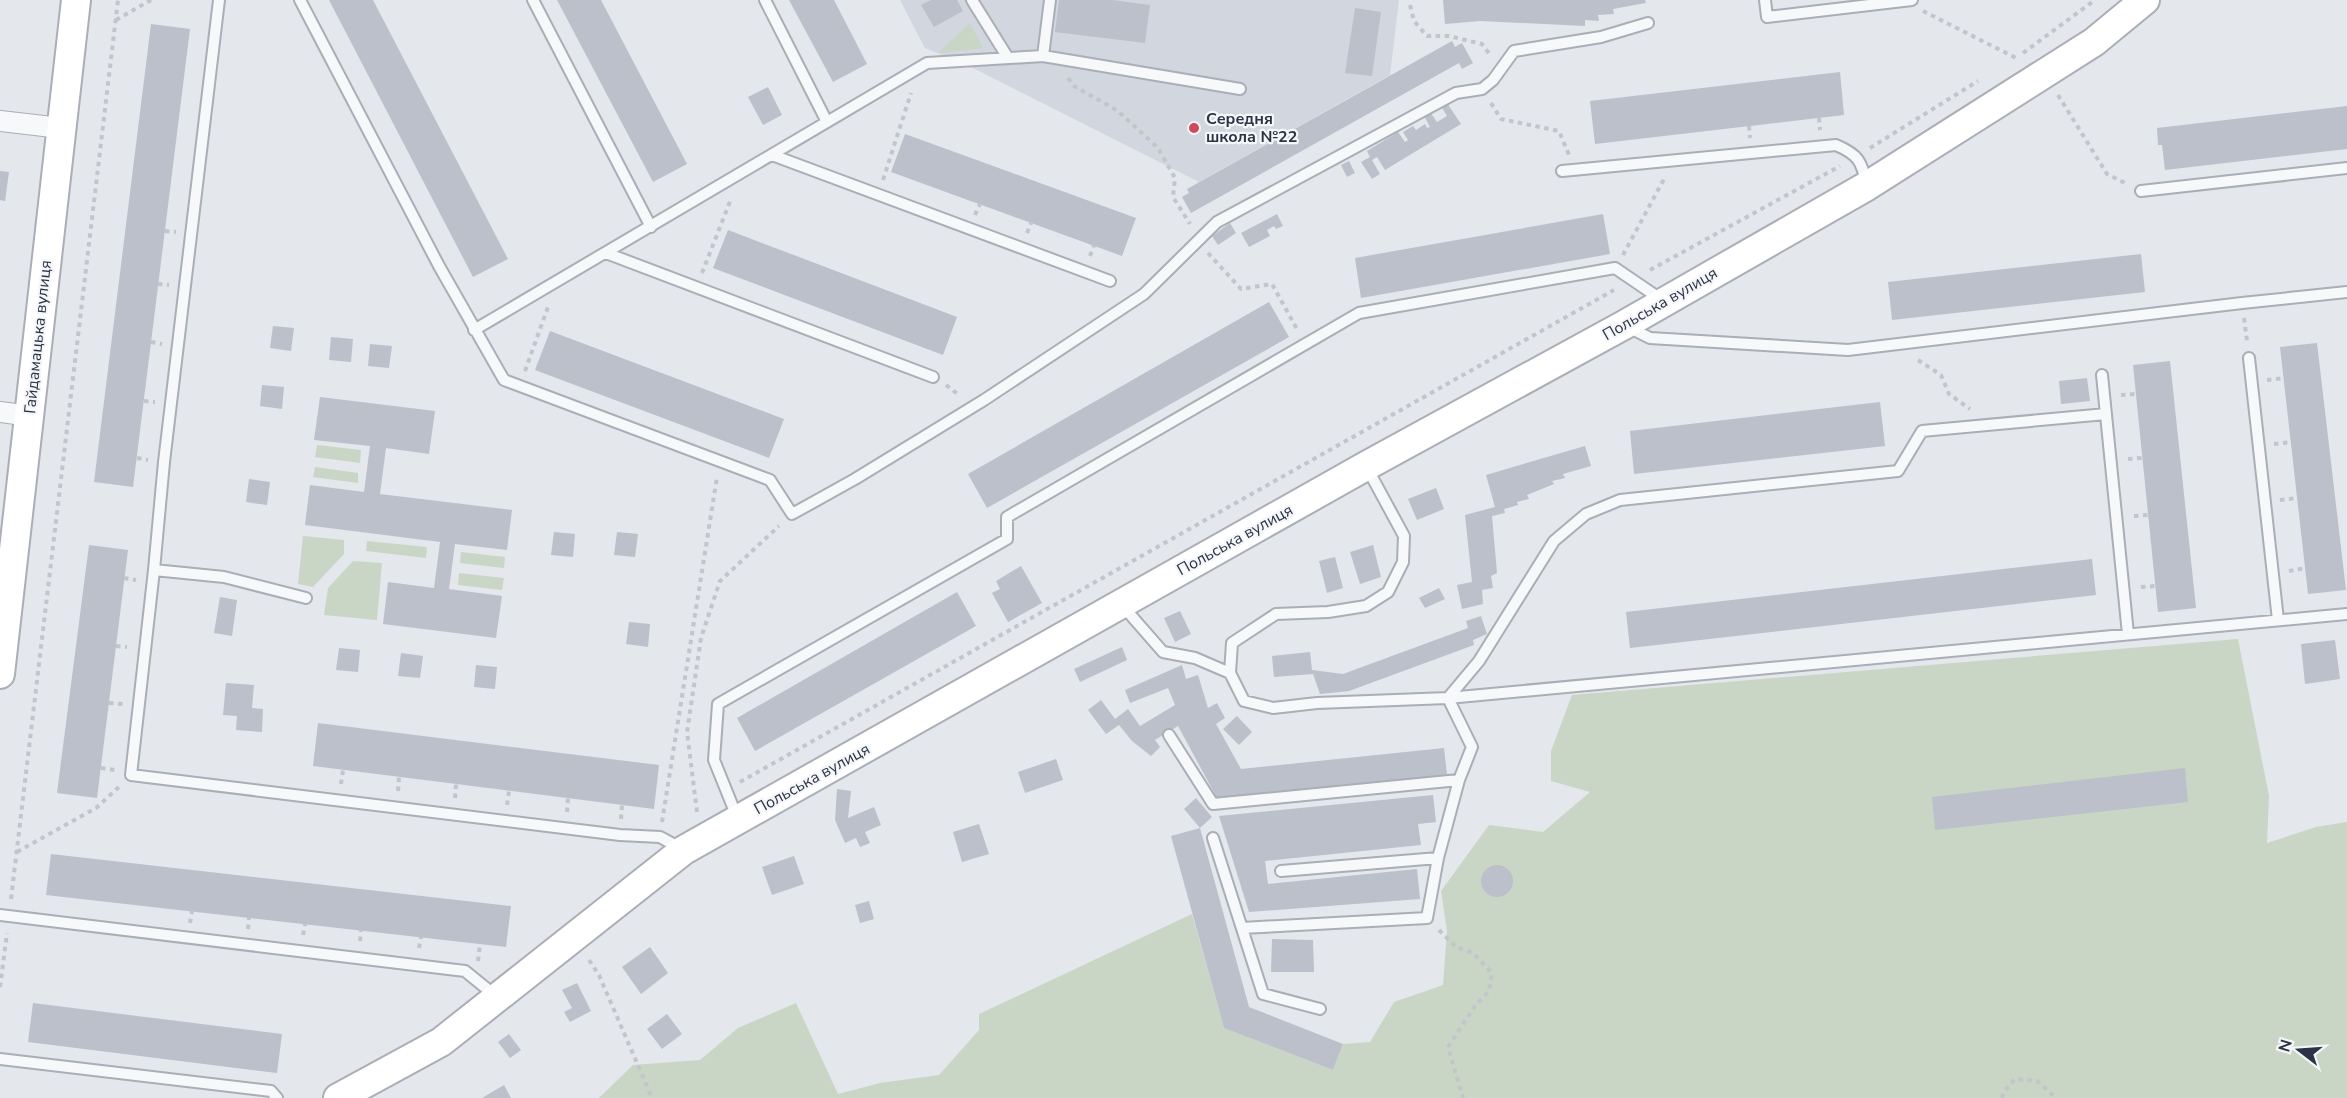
<svg xmlns="http://www.w3.org/2000/svg" width="2347" height="1098" font-family="'Nunito Sans',sans-serif">
	<rect width="100%" height="100%" fill="#e4e7ec"/>
	<path fill="#d2d6de" d="M900,0H1399L1390,75L1199,182L975,69L925,48Z"/>
	<path fill="#c9d6c5" d="M970,23L983,48L941,53L940,51Z
		M317,445L361,450L360,463L315,457Z
		M315,467L358,473V483L313,477Z
		M303,536L344,540V554L313,587L298,584Z
		M367,541L427,547L426,558L366,551Z
		M461,552L505,557L504,568L460,563Z
		M353,561L382,563L377,620L324,615L328,588Z
		M459,573L504,578L502,590L458,585Z
		M2238,639L2269,796L2267,843L2316,827L2347,822V1098H599L633,1065L700,1060L738,1028L796,1003L838,1094L880,1083L939,1075L979,1030V1014L1192,914L1224,1028L1333,1070L1343,1044L1370,1042L1394,1002L1443,985L1447,931L1441,891L1489,825L1543,832L1590,792L1551,781V751L1572,695Z"/>
	<path fill="#bbc0ca" d="M329,0H373L508,259L473,277Z
		M557,0H601L687,164L653,182Z
		M789,0H834L867,64L833,82Z
		M931,0H957L963,11L934,27L921,5Z
		M1059,0H1112L1150,5L1145,43L1055,32Z
		M1443,0H1645L1646,3L1613,9L1614,14L1598,15L1599,21L1585,20V26L1480,21L1445,24Z
		M1355,8L1381,12L1372,76L1345,73Z
		M151,24L190,29L133,487L94,482Z
		M1452,41L1455,47L1462,43L1473,63L1462,69L1459,63L1191,213L1182,197L1189,193L1187,189Z
		M1840,72L1844,115L1595,144L1590,101Z
		M768,87L782,115L763,125L748,97Z
		M1447,103L1461,124L1385,170L1377,157L1372,160L1380,174L1372,179L1361,162L1370,157L1367,151L1398,132L1405,142L1408,140L1403,132L1413,126L1416,130L1425,124L1427,128L1430,127L1424,116L1430,112L1437,122L1447,116L1441,106Z
		M2347,106V149L2165,170L2162,145H2158L2157,128Z
		M905,134L1136,218L1122,256L891,172Z
		M1349,161L1355,173L1347,177L1341,165Z
		M0,171L9,172L5,201L0,200Z
		M1277,214L1283,226L1276,229L1274,226L1267,230L1270,236L1249,247L1241,233Z
		M1603,214L1610,254L1361,298L1355,258Z
		M1230,223L1236,233L1218,245L1212,236Z
		M728,230L957,317L943,355L713,268Z
		M2141,254L2145,292L1892,320L1888,282Z
		M1269,302L1289,337L987,508L968,474Z
		M273,326L294,328L291,351L270,348Z
		M550,331L784,419L769,458L535,370Z
		M331,337L353,339L351,362L329,360Z
		M2317,343L2346,590L2308,594L2280,347Z
		M370,344L392,346L389,368L368,366Z
		M2170,361L2196,608L2158,612L2133,365Z
		M2087,378L2090,401L2061,404L2059,381Z
		M262,385L284,387L282,409L260,406Z
		M320,397L435,411L429,454L386,448L380,494L512,510L507,550L455,544L449,589L502,596L496,638L383,624L388,582L434,588L440,542L305,525L310,485L364,492L370,446L314,440Z
		M1880,402L1885,446L1634,474L1630,431Z
		M1585,446L1591,466L1563,474L1565,478L1552,481L1554,484L1527,495L1529,499L1517,502L1518,505L1504,509L1505,513L1492,516L1497,573L1491,576L1493,588L1482,590L1483,604L1462,609L1457,585L1472,582L1465,515L1495,507L1486,475Z
		M249,479L270,482L267,505L246,502Z
		M1436,488L1444,509L1417,520L1408,499Z
		M554,532L575,534L573,557L551,555Z
		M617,532L638,534L635,557L614,555Z
		M89,545L128,550L97,798L57,793Z
		M1373,545L1381,577L1360,584L1350,552Z
		M1335,557L1343,588L1327,593L1319,561Z
		M2092,559L2096,595L1630,648L1626,612Z
		M1021,566L1042,603L1008,622L992,593L1000,589L996,581Z
		M1439,588L1445,599L1425,608L1419,598Z
		M957,592L976,626L755,751L737,718Z
		M220,597L237,600L232,636L214,633Z
		M1180,611L1191,634L1175,642L1164,618Z
		M1481,616L1487,634L1473,640L1474,645L1349,691L1320,694L1313,674L1274,677L1272,656L1310,652L1312,670L1343,674L1468,628L1466,621Z
		M629,622L650,624L648,647L626,644Z
		M2335,640L2340,679L2305,684L2301,644Z
		M1122,647L1127,660L1080,682L1074,669Z
		M339,648L360,650L358,672L336,670Z
		M401,653L423,656L420,678L398,676Z
		M476,665L497,667L495,689L474,687Z
		M1182,665L1186,679L1198,675L1208,708L1217,703L1225,718L1216,724L1241,769L1444,748L1447,775L1217,798L1178,726L1155,740L1160,747L1151,756L1132,741L1119,725L1106,734L1088,710L1101,700L1115,719L1128,709L1140,726L1175,705L1168,688L1130,703L1125,690Z
		M226,683L254,685L252,708L263,709L262,732L236,730L237,716L223,715Z
		M1237,716L1252,732L1239,745L1223,729Z
		M318,723L659,765L654,809L313,766Z
		M1056,759L1063,780L1025,793L1018,772Z
		M2185,768L2188,802L1935,830L1932,797Z
		M837,789L851,791L848,818L874,807L881,825L865,832L870,843L860,847L856,838L845,843L835,820Z
		M1433,795L1436,822L1418,824L1421,845L1265,861L1268,884L1417,869L1420,899L1249,912L1219,816Z
		M1196,798L1212,817L1200,828L1184,809Z
		M979,824L989,854L962,862L953,832Z
		M1200,828L1249,1007L1343,1044L1333,1070L1224,1028L1171,836Z
		M51,854L511,906L506,947L46,895Z
		M794,856L804,884L772,895L762,867Z
		M1481 881a16 16 0 1 1 32 0a16 16 0 1 1-32 0Z
		M869,901L874,919L860,923L855,905Z
		M1272,939L1313,940L1314,972H1271Z
		M650,947L668,973L641,994L622,967Z
		M577,983L591,1011L570,1022L564,1012L572,1008L562,990Z
		M33,1003L282,1034L277,1073L28,1042Z
		M667,1014L682,1034L662,1049L647,1029Z
		M509,1034L521,1050L510,1058L498,1042Z
		M504,1085L511,1098H482Z"/>
	<g fill="none" stroke-linecap="round" stroke-linejoin="round">
		<g stroke="#a9aeb7" stroke-width="14">
			<path id="lane" d="M219,0L164,462L154,570L131,775L620,835L660,837L682,849
				M300,0L439,266L504,380L770,480L792,514L855,479L984,400L1144,294L1217,222L1456,93L1482,89L1493,80L1514,51L1601,37L1648,23
				M533,0L651,227
				M765,0L827,122
				M972,0L1008,58
				M1765,0L1767,17L1912,0
				M1043,56L1050,0
				M772,155L1110,281
				M1562,171L1836,145C1859,155 1861,161 1867,184
				M2141,191L2347,168
				M606,253L933,377
				M1628,327L1650,338L1848,350L2242,303L2347,292
				M474,330L927,63L1043,56L1240,89
				M2249,358L2278,620
				M2102,375L2128,634
				M154,570L224,577L306,598
				M1121,604L1163,652L1195,658L1230,673
				M1448,698L2347,614
				M1448,698L1479,661L1554,541L1586,514L1620,500L1898,471L1922,431L2106,414
				M1169,735L1213,804L1459,780L1472,747L1448,698L1317,703L1273,708L1244,701L1230,673L1232,643L1276,614L1328,612L1366,606L1388,592L1403,562L1404,536L1366,466
				M737,817L714,760L718,704L1007,539V517L1359,313L1615,268L1662,300
				M1213,838L1263,994L1320,1009
				M1281,871L1438,858L1459,780
				M0,915L465,971L497,997
				M1242,928L1427,918L1438,858
				M0,1059L271,1091L277,1098"/>
		</g>
		<g stroke="#a9aeb7" stroke-width="22">
			<path id="street" d="M0,121L61,128
				M0,412L30,416"/>
		</g>
		<g stroke="#a9aeb7" stroke-width="32">
			<path id="secondary" d="M0,674L76,0
				M338,1098L441,1042L684,850L1366,466L1624,325L1867,186L2094,42L2145,0"/>
		</g>
		<path stroke="#c2c5cb" stroke-width="4" stroke-dasharray="4.5 4.5" stroke-linecap="butt" d="M1410,5L1414,21L1427,36H1449L1482,44L1491,56
			M1923,11L2018,59
			M116,20L151,0
			M2023,53L2095,0
			M1068,78L1074,86L1118,111L1158,148L1175,178L1173,197L1190,224
			M2058,95L2107,174L2127,184
			M1491,103L1501,119L1559,131L1569,155
			M1819,118L1820,130
			M1749,126L1750,138
			M1870,148L1978,81
			M883,180L911,93
			M975,215L980,204
			M165,231L176,232
			M1027,233L1031,223
			M1208,253L1241,289L1272,284L1298,331
			M1623,255L1664,179
			M1090,256L1094,245
			M1650,270L1840,166
			M702,273L731,199
			M158,284L169,285
			M2244,318L2247,341
			M151,342L162,344
			M1918,360L1941,375L1949,394L1970,409
			M525,371L548,307
			M2267,380L2284,378
			M946,385L959,395
			M2121,395L2136,394
			M144,401L155,402
			M2274,444L2291,442
			M137,458L148,460
			M2128,459L2142,458
			M2280,500L2297,498
			M2134,516L2148,515
			M2289,571L2306,568
			M124,578L136,580
			M2141,587L2156,586
			M116,646L127,647
			M109,703L123,704
			M101,768L115,770
			M740,782L1614,290
			M341,784L343,770
			M398,791L399,777
			M455,798L456,784
			M507,805L509,791
			M567,812L568,798
			M697,812L687,732L701,638L720,581L779,526
			M621,819L622,805
			M662,822L717,477
			M17,852L96,808L120,786
			M11,899L118,0
			M190,923L192,911
			M248,929L249,918
			M1439,930L1456,947L1473,953L1492,973L1489,991L1475,1006L1448,1047L1463,1098
			M303,935L305,924
			M360,941L361,930
			M419,948L421,937
			M589,960L599,975L652,1098
			M478,961L480,944
			M0,987L7,933
			M2002,1098L2003,1093L2015,1079L2037,1081L2056,1098"/>
		<use href="#lane" stroke="#f7f8fa" stroke-width="10"/>
		<use href="#street" stroke="#f7f8fa" stroke-width="20"/>
		<use href="#secondary" stroke="#fff" stroke-width="28"/>
	</g>
	<circle fill="#d1495b" stroke="#f4f6f9" stroke-width="2" cx="1194" cy="128" r="6"/>
	<g text-anchor="middle" dominant-baseline="central" stroke-width="4.5" stroke-linejoin="round" paint-order="stroke">
		<g font-size="16" font-weight="bold" fill="#2b3445" stroke="#f4f6f9" text-anchor="start">
			<text x="1206" y="119">Середня<tspan x="1206" dy="18">школа №22</tspan></text>
		</g>
		<g font-size="16" fill="#2b3445" stroke="#f4f6f9">
			<text transform="translate(1660 304) rotate(-30)">Польська вулиця</text>
			<text transform="translate(38 337) rotate(-84)">Гайдамацька вулиця</text>
			<text transform="translate(1235 540) rotate(-29)">Польська вулиця</text>
			<text transform="translate(812 779) rotate(-29)">Польська вулиця</text>
		</g>
	</g>
	<g transform="translate(2299 1050) rotate(287)" stroke="#f4f6f9" stroke-width="4.5" paint-order="stroke">
	<path d="M0-4.5L10 22L0 15L-10 22Z" fill="#2b3445"/>
	<text y="-9" font-size="16" font-weight="bold" text-anchor="middle" fill="#2b3445">N</text>
	</g>
</svg>
